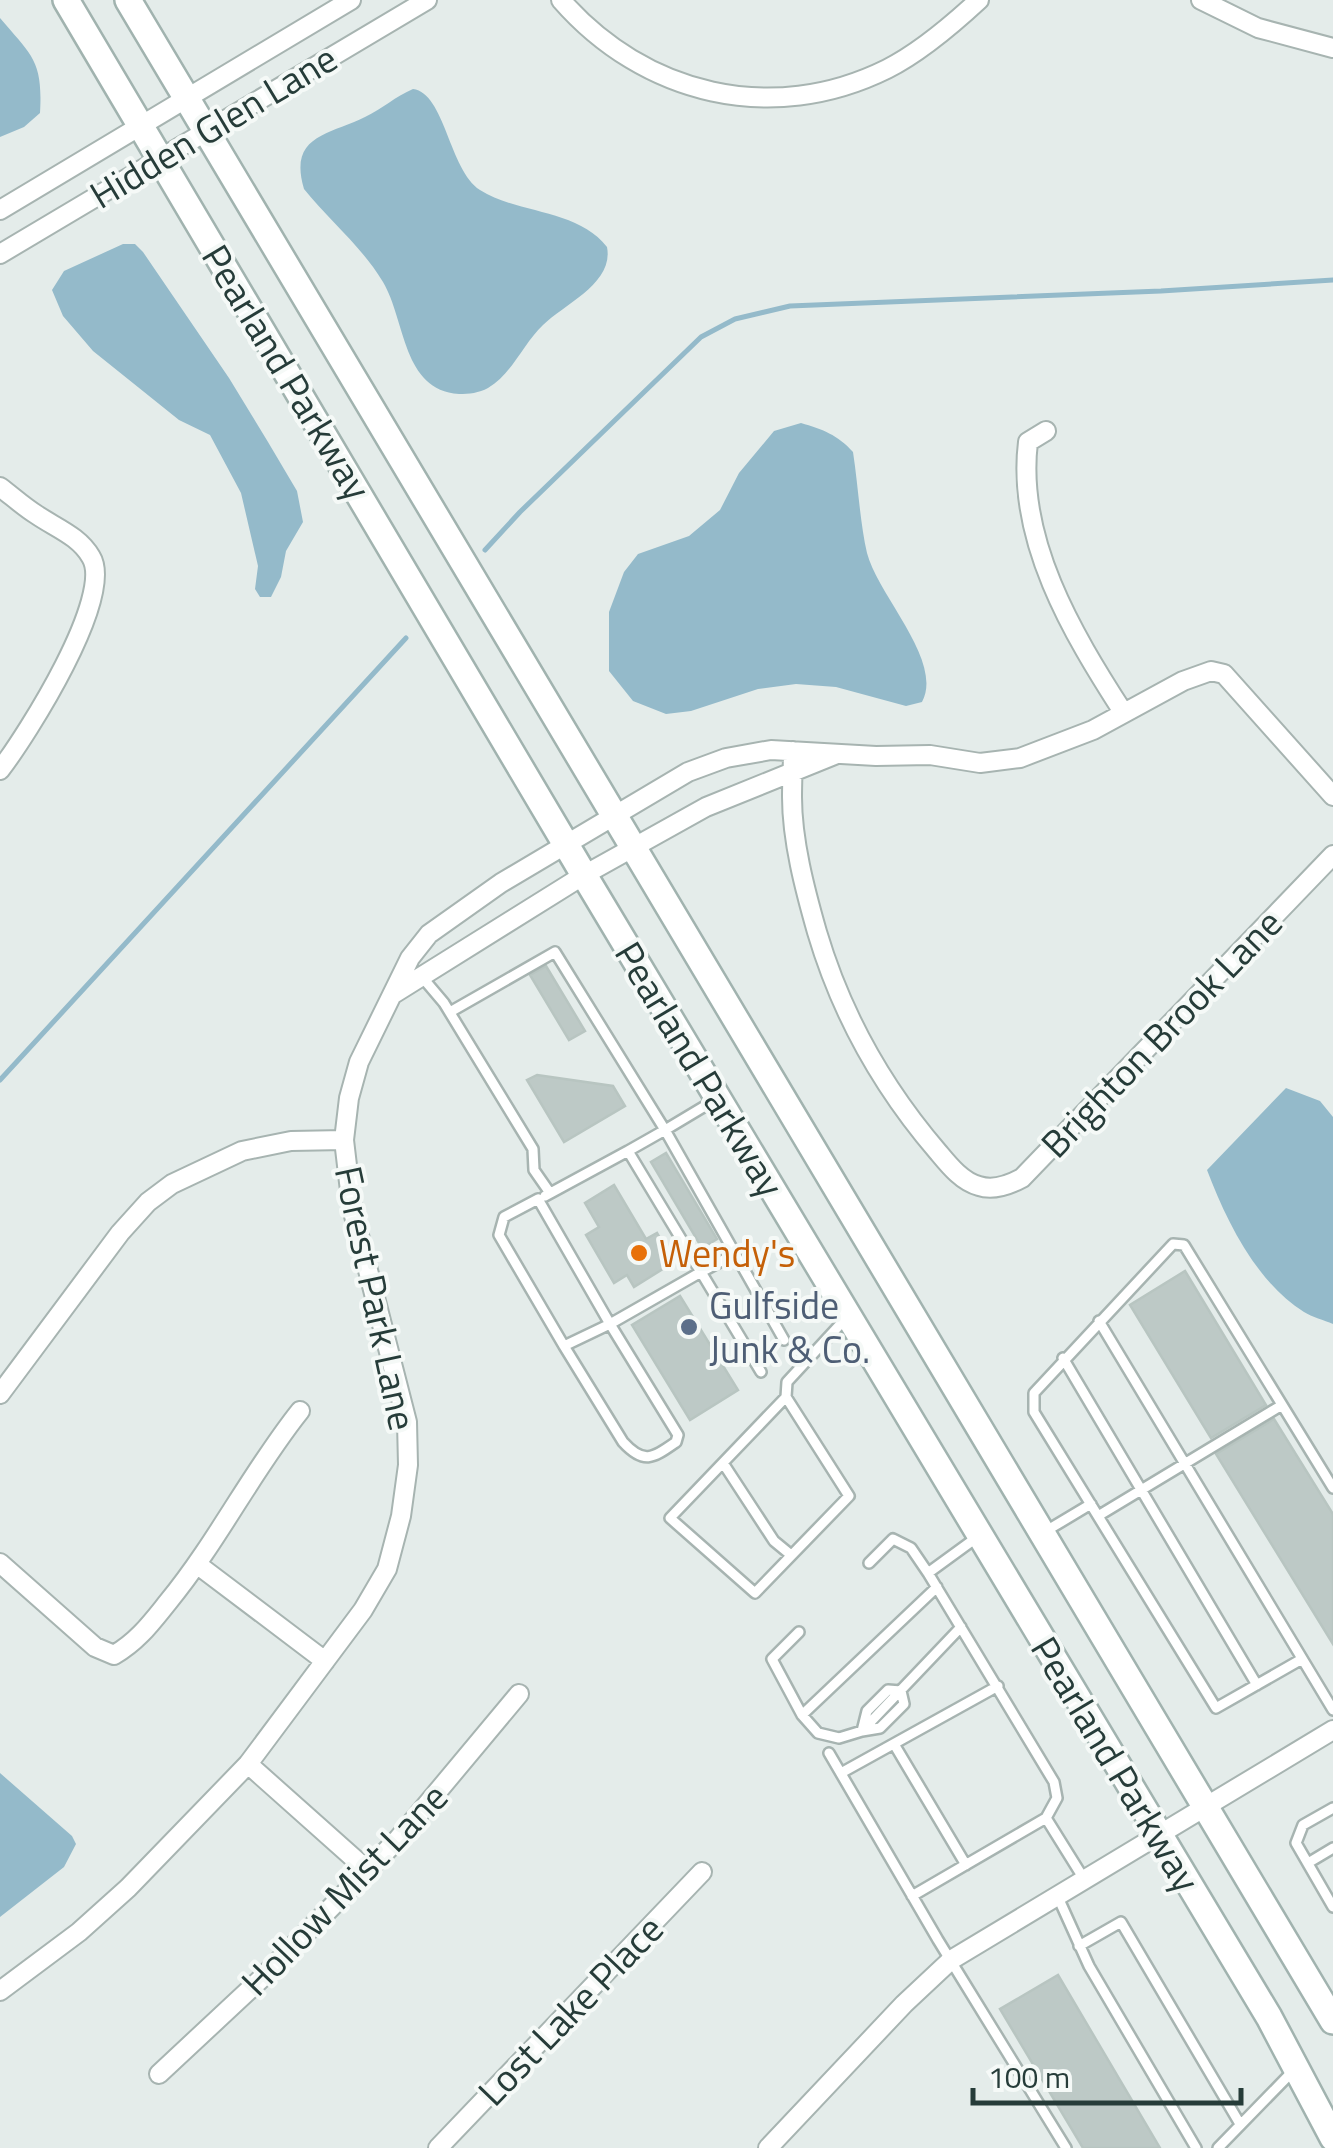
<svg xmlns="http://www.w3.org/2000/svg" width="1333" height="2148" font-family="'Titillium Web',sans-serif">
	<rect width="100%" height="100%" fill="#e4ecea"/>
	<path fill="#94baca" d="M0,18C32,56 43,60 40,113L24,127L0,137Z
		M413,89C445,93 449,170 480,190C518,214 578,209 607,247C614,283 566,303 543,325C523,344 512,374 488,388C479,393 469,394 459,394C402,390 406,321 383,282C362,247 330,221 304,189C288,135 329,135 365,117C382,109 396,96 413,89Z
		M123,244H135L143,252L229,378L268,442L297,491L303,522L286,551L281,577L271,597H260L255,589L258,566L241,493L210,435L179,420L93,351L63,316L52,290L64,271Z
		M801,423C822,429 838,435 853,452C858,484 860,523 867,553C878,596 944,661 922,702L906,706L836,687L796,684L758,689L691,711L666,714L633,701L609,671V612L624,572L638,554L689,536L720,510L739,473L774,431Z
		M1286,1088L1320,1101L1333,1117V1324C1324,1320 1312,1317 1304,1312C1256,1282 1226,1220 1207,1170Z
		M0,1773L72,1836L76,1844L64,1867L0,1917Z"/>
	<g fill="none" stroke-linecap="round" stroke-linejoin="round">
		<path stroke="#94baca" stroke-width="5" d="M485,550L520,512L701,337L735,319L790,306L1161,291L1333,280
			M0,1080L406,638"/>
	</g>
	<path fill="#bdc9c6" stroke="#b8c5c1" stroke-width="2.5" d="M546,966L585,1031L569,1040L530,975Z
		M537,1075L613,1086L625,1106L564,1142L527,1080Z
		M666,1153L717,1239L702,1248L651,1162Z
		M614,1185L646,1239L657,1233L674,1262L634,1287L627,1275L614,1283L586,1235L599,1227L585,1203Z
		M1185,1271L1266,1405L1211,1438L1130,1305Z
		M680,1296L738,1390L690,1420L632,1325Z
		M1274,1419L1333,1514V1644L1216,1454Z
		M1058,1975L1160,2148H1083L1000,2009Z"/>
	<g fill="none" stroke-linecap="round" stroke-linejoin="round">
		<g stroke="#a7b4b1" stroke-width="14">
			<path id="lane" d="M422,977L444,1003L533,1149L534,1170L550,1193
				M450,1012L555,952L665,1130L628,1151L701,1272L610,1324L678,1435L676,1442C653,1458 644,1465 623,1442L564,1346L610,1324L538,1199L504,1217L499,1235L564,1346
				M715,1100L665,1130L784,1340
				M545,1196L628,1151
				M735,1254L701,1272L761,1372
				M1099,1321L1333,1710
				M1063,1358L1257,1685
				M786,1397L670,1518L755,1593L849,1496L786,1397L787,1382L847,1317
				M723,1463L774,1541L791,1555
				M1098,1516L1282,1405
				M1046,1531L1091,1504
				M869,1563L893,1539L911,1548L928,1573
				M799,1632L772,1659L802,1715L818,1733L839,1738L862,1731L961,1627
				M1302,1659L1216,1708L1034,1412V1393L1173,1244L1184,1245L1333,1488
				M888,1690L901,1691L904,1704L880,1728L862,1731L867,1711Z
				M802,1715L937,1587
				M894,1744L966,1865
				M829,1753L938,1940L1066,2148
				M841,1773L998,1686
				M1333,1808L1303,1825L1296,1843L1333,1907
				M1046,1818L1084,1879
				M1308,1863L1333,1848
				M1057,1895L1089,1966L1196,2148
				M912,1896L1046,1818L1057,1798L1054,1782L928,1573L976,1538
				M1079,1946L1121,1922L1240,2124
				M1218,2148L1293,2071"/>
		</g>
		<g stroke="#a7b4b1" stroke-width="22">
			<path id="street" d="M561,0C644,95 772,126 887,69C919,53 952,25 979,0
				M1201,0L1258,28L1333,48
				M0,210L351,0
				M0,254L427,0
				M1046,431L1028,442C1016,539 1072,633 1123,712
				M0,487C12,496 24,507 37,515C56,528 79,536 91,557C115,596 27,735 0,770
				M793,751C793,766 792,781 792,797C792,841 805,890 817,932C841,1013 883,1088 938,1152C948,1164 962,1182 979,1186C994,1191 1009,1185 1022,1178L1333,855
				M395,993L584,875L706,807L837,754
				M0,1394L120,1233L148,1202L172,1184L242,1151L291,1141L344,1140
				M0,1563L95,1647L114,1655C138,1641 151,1623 168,1602C218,1541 252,1471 300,1411
				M198,1565L325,1661
				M248,1764L367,1870
				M0,1991L79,1932L128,1888L248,1764L363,1610L387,1569L401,1516L408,1465L407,1422L352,1208L344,1140L349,1098L359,1062L410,958L429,934L501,883L688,772L726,758L771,750L876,756L930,755L980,763L1020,758L1093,730L1183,681L1211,671L1224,674L1333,796
				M159,2074L264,1976L398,1839L519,1694
				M438,2148L702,1872
				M768,2148L904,2004L951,1960L1333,1730"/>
		</g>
		<g stroke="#a1b3af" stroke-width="30">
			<path id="secondary" d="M66,0L584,875L1269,2017L1333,2138
				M128,0L1333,2021"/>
		</g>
		<use href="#lane" stroke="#fff" stroke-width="9"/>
		<use href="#street" stroke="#fff" stroke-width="18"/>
		<use href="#secondary" stroke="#fff" stroke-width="25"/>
	</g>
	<circle fill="#e8710a" stroke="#f5f9f7" stroke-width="4" cx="639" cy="1253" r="10"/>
	<circle fill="#5c6f8a" stroke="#f5f9f7" stroke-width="4" cx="689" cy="1327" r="10"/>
	<g text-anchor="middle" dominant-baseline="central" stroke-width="8" stroke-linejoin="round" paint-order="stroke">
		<g font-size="38" fill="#263c39" stroke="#f5f9f7">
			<text transform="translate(213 126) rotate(-31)">Hidden Glen Lane</text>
			<text transform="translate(287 372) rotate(59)">Pearland Parkway</text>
			<text transform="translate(1161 1033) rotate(-46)">Brighton Brook Lane</text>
			<text transform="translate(700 1069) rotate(59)">Pearland Parkway</text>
			<text transform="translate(376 1298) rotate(78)">Forest Park Lane</text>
			<text transform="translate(1116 1764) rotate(59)">Pearland Parkway</text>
			<text transform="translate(344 1889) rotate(-46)">Hollow Mist Lane</text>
			<text transform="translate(570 2010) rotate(-46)">Lost Lake Place</text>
		</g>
		<g font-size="38" fill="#c56008" stroke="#f5f9f7" text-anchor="start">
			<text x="659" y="1253">Wendy's</text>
		</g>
		<g font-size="38" fill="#4e5e75" stroke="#f5f9f7" text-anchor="start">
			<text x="709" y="1305">Gulfside<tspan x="709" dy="44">Junk &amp; Co.</tspan></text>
		</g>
	</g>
	<path d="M973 2088v15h268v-15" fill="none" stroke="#263c39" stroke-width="5"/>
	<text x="988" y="2088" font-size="30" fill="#263c39" stroke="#f5f9f7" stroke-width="8" paint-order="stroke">100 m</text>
</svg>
